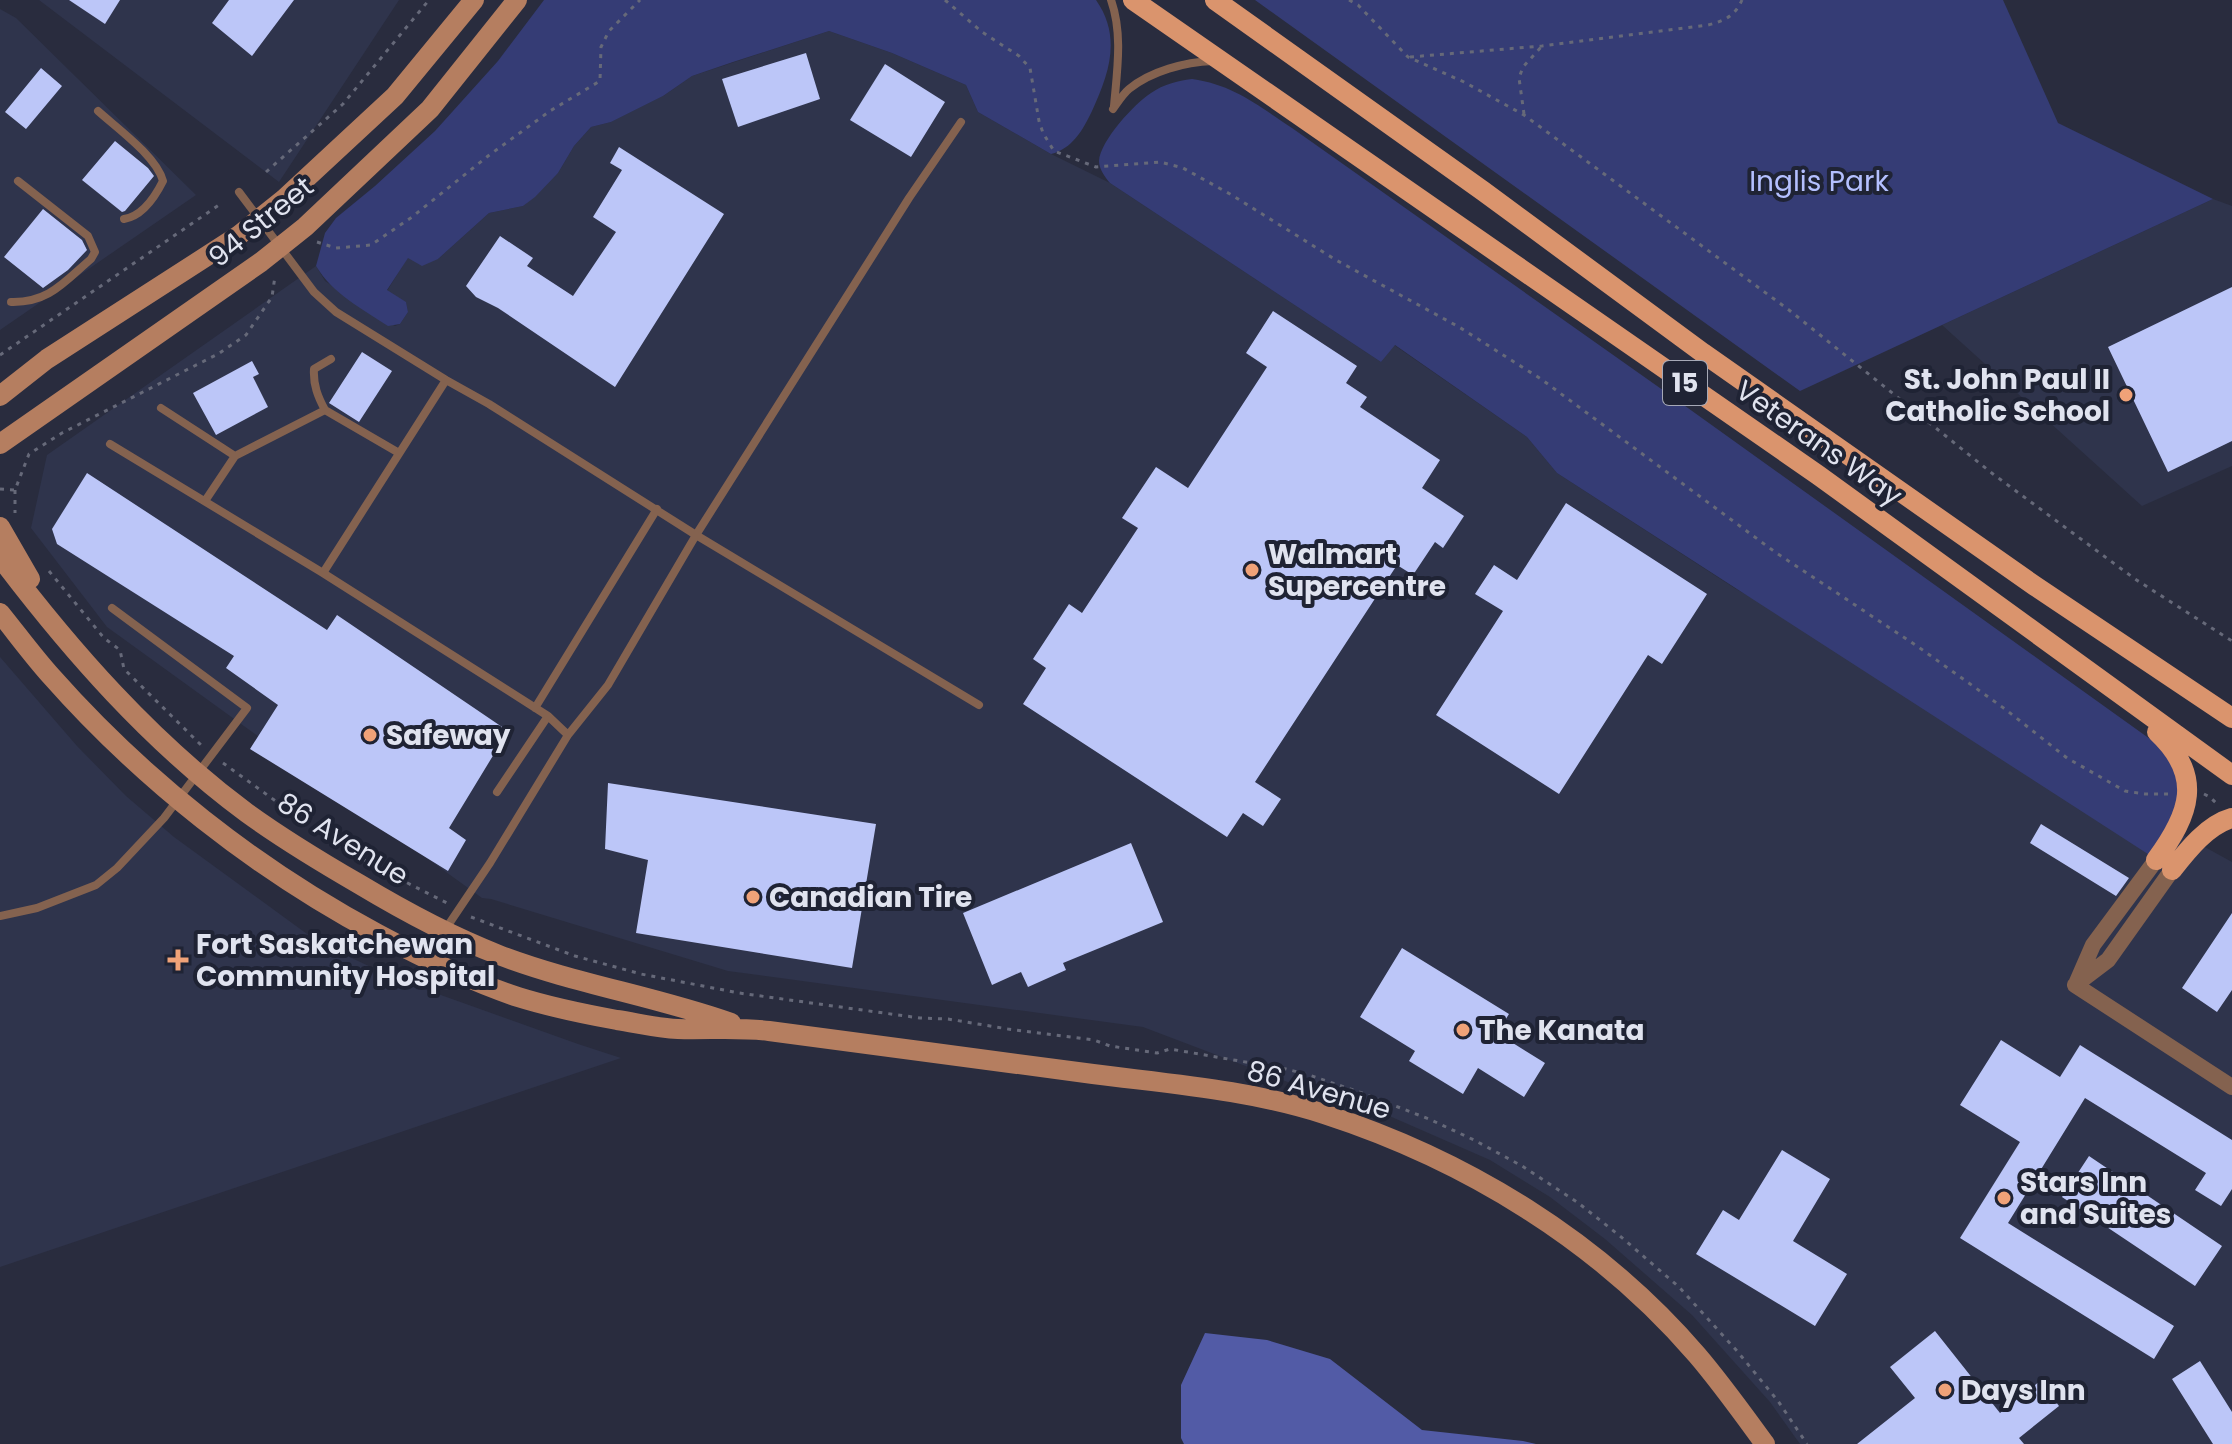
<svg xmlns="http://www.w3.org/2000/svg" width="2232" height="1444" font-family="Poppins,sans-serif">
	<rect width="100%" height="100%" fill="#292c3e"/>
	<path fill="#2f344c" d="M39,0H399L279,182Z
		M0,9L16,18L196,195L0,330Z
		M829,31L892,53L966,85L978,112L1051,154L1110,183L1381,362L1394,345L1527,437L1557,473L1736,589L2232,862V1444H1800L1770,1402L1692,1315L1605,1239L1550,1197L1490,1160L1378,1111L1293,1084L1143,1027L728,971L491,899L482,898L107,627L31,528L47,455L316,266L325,281L395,326L400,324L408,312L406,303L387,291L408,257L438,259L489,213L523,206L558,173L574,146L591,127L611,122L663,96L692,76Z
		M2213,199L2232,206V466L2142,506L1942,325Z
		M0,657L77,746L126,796L174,837L318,942L396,979L578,1044L621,1058L0,1267Z"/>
	<path fill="#353c75" d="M544,0H1096C1122,37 1109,74 1092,111C1083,130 1072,149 1051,154L978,112L966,85L892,53L829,31L733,62L692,76L663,96L611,122L591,127L574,146L558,173L535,197L523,206L489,213L438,259L422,266L408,258L387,290L406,302L408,312L400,324L388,326C361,308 333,294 316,266L325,233L336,218L375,186L435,131L498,61Z
		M1255,0H2003L2058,123L2213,199L1800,391Z
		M1192,79C1234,85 1257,105 1292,128L1667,393L2157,744C2162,752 2171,761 2175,770C2191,803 2168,829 2151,856L1557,473L1527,437L1395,345L1381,362L1110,183C1105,177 1099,169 1099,161C1100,141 1135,103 1151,93C1164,84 1177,81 1192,79Z"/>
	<path fill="#525ba6" d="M1205,1333L1267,1340L1330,1359L1422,1430L1523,1441L1536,1444H1184L1181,1438V1385Z"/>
	<path fill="#bcc6f8" d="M69,0H120L105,24Z
		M229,0H294L252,56L212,23Z
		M806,53L820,99L738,127L722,79Z
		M885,64L945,102L911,157L850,120Z
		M41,68L62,86L26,129L5,112Z
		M115,141L148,168L154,176L125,211L122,212L82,180Z
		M619,147L724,214L615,387L498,308L476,297L466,286L500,236L533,258L527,266L573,296L616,232L593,217L622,170L610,163Z
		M43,209L82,240L87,250L68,270L43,288L4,257Z
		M2232,287V441L2168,472L2108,347Z
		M1273,311L1357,366L1346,383L1367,397L1360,407L1440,460L1422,488L1464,516L1443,548L1435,542L1413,575L1397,565L1255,782L1281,799L1263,826L1243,813L1227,837L1023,704L1046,668L1033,659L1069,604L1082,613L1138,528L1122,518L1156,467L1188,488L1267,367L1246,353Z
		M362,352L392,371L359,422L329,403Z
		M252,361L259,374L253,377L268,407L216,435L193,393Z
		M87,473L327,630L337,615L508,731L449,828L466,840L448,871L250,749L278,705L226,668L234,656L57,544L52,529Z
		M1566,503L1707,594L1662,664L1648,655L1559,794L1436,715L1503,611L1475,594L1494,565L1517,580Z
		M608,783L876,824L852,968L636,933L648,860L605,849Z
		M2041,824L2129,878L2116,896L2030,843Z
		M1131,843L1163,922L1063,963L1066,970L1028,987L1021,972L992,985L963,913Z
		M2232,913V990L2217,1012L2182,988Z
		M1402,948L1509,1014L1497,1033L1545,1063L1524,1097L1478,1068L1463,1094L1409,1061L1415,1051L1360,1017Z
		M2001,1040L2060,1077L2080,1045L2232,1140V1189L2221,1206L2195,1190L2206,1173L2085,1098L2008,1223L2174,1326L2154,1359L1960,1238L2020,1142L1960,1105Z
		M1782,1150L1830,1179L1793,1241L1847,1274L1815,1326L1696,1254L1723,1210L1739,1220Z
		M2089,1156L2222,1246L2195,1286L2062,1197Z
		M1935,1331L2000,1413L2040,1381L2059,1406L2019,1438L2024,1444H1857L1915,1398L1890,1367Z
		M2200,1361L2232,1412V1444H2213L2172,1379Z"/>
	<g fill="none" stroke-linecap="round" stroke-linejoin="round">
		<path stroke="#666979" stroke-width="3" stroke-dasharray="4 6" stroke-linecap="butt" d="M945,0L982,32L1019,56L1030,68L1039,121L1043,133L1054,151L1096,167L1160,162L1183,168L1230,194L1336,260L1459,327L1541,379L1775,552L1917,646L2005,709L2067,758L2125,791L2145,794H2168
			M1349,0L1358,5L1408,57L1464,82L1524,115L1789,310L1993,474L2135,579L2232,641
			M1410,57L1542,46L1708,25C1724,21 1735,16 1742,0
			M1524,114L1519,78L1523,67L1542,46
			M266,172L343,104L429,0
			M317,242L336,248L371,245L412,217L488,156L550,111L600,81L601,47L609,31L640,0
			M0,355L219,205
			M0,489L15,490L29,454L62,433L218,354L246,335L272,297L275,276
			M15,490V513
			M49,571L104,638L120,650L124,669L202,746
			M223,763L320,833L376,867L447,903
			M2204,794L2210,797L2217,804
			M471,917L575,956L641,974L739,993L920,1018L948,1019L1008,1029L1094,1040L1110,1046L1157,1053L1170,1049L1286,1069L1309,1075L1362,1093L1429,1119L1474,1140L1522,1166L1577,1202L1620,1236L1679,1287L1737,1351L1778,1401L1807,1444"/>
		<path stroke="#84624f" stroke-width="8" d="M1111,0C1123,34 1117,71 1114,106
			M1113,109C1118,102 1123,94 1129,89C1151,71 1185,62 1213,61
			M98,111C118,129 156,156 163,181C155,197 143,216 124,219
			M239,192L314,292L336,312L446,380L489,404L696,535L979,705
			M11,302C49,303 64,282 91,259L95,252L88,236L18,181
			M161,408L235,456
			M325,410C318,397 313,385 314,369L331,359
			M110,444L323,573L446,380
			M205,501L235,456L325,410L399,453
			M323,573L548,716L497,792
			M535,708L657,509
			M548,716L568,735
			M0,916L37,908L96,885L117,868L164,818L247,708L112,608
			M426,958L490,863L568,735L608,685L696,535L909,198L961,122"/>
		<path stroke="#84624f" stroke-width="16" d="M2076,984L2093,945L2156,860
			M2075,985L2232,1087
			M2075,985L2108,960L2172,870"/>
		<path stroke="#b57e60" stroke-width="20" d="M0,396L47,359L238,236L284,199L395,96L474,0
			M0,444L261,262L305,227L430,109L517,0
			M0,527L30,579
			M0,557C71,651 151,742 247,813C283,839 321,862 359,884C404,911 450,936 499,955C575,984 655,996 731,1023
			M0,613C17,634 33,656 51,676C143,780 256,869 378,934C423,958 469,981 518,997C550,1007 584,1014 617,1020C637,1023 657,1028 678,1029C708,1030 739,1027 769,1031C877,1045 985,1060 1093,1074C1170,1084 1250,1090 1324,1114C1466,1160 1599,1241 1697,1355C1721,1383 1743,1414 1765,1444"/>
		<path stroke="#da946d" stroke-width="20" d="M1133,0L1818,475L2232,775
			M1215,0L1483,191L1703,353L2035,586L2232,718
			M2156,860C2190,814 2204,776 2157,732
			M2172,870C2187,851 2207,825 2232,818"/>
	</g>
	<g fill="#f0a278" stroke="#1f2334" stroke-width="3">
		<circle cx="2126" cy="395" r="8"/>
		<circle cx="1252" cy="570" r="8"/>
		<circle cx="370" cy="735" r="8"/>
		<circle cx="753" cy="897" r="8"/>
		<path d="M174 948h8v8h8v8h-8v8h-8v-8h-8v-8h8z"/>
		<circle cx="1463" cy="1030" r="8"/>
		<circle cx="2004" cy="1198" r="8"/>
		<circle cx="1945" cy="1390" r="8"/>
	</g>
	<g text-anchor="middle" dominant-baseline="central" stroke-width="8" stroke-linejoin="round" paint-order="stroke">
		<rect fill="#1f2334" stroke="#a6a9b7" stroke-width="2" x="1663" y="361" width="44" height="44" rx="6"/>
		<g font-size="26" font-weight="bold" fill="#e0e3ef">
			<text x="1685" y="383">15</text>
		</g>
		<g font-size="28" fill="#b4c0ff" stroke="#1f2334">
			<text x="1819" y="181">Inglis Park</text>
		</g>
		<g font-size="28" fill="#e0e3ef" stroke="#1f2334">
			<text transform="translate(261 222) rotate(-39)">94 Street</text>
			<text transform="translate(1819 443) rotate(35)">Veterans Way</text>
			<text transform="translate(343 839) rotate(32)">86 Avenue</text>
			<text transform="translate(1319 1090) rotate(16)">86 Avenue</text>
		</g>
		<g font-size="28" font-weight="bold" fill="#e0e3ef" stroke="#1f2334" text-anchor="start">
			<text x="2110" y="379" text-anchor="end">St. John Paul II<tspan x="2110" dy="32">Catholic School</tspan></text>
			<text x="1268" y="554">Walmart<tspan x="1268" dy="32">Supercentre</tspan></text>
			<text x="386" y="735">Safeway</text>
			<text x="769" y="897">Canadian Tire</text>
			<text x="196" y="944">Fort Saskatchewan<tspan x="196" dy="32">Community Hospital</tspan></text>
			<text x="1479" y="1030">The Kanata</text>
			<text x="2020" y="1182">Stars Inn<tspan x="2020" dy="32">and Suites</tspan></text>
			<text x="1961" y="1390">Days Inn</text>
		</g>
	</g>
</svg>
